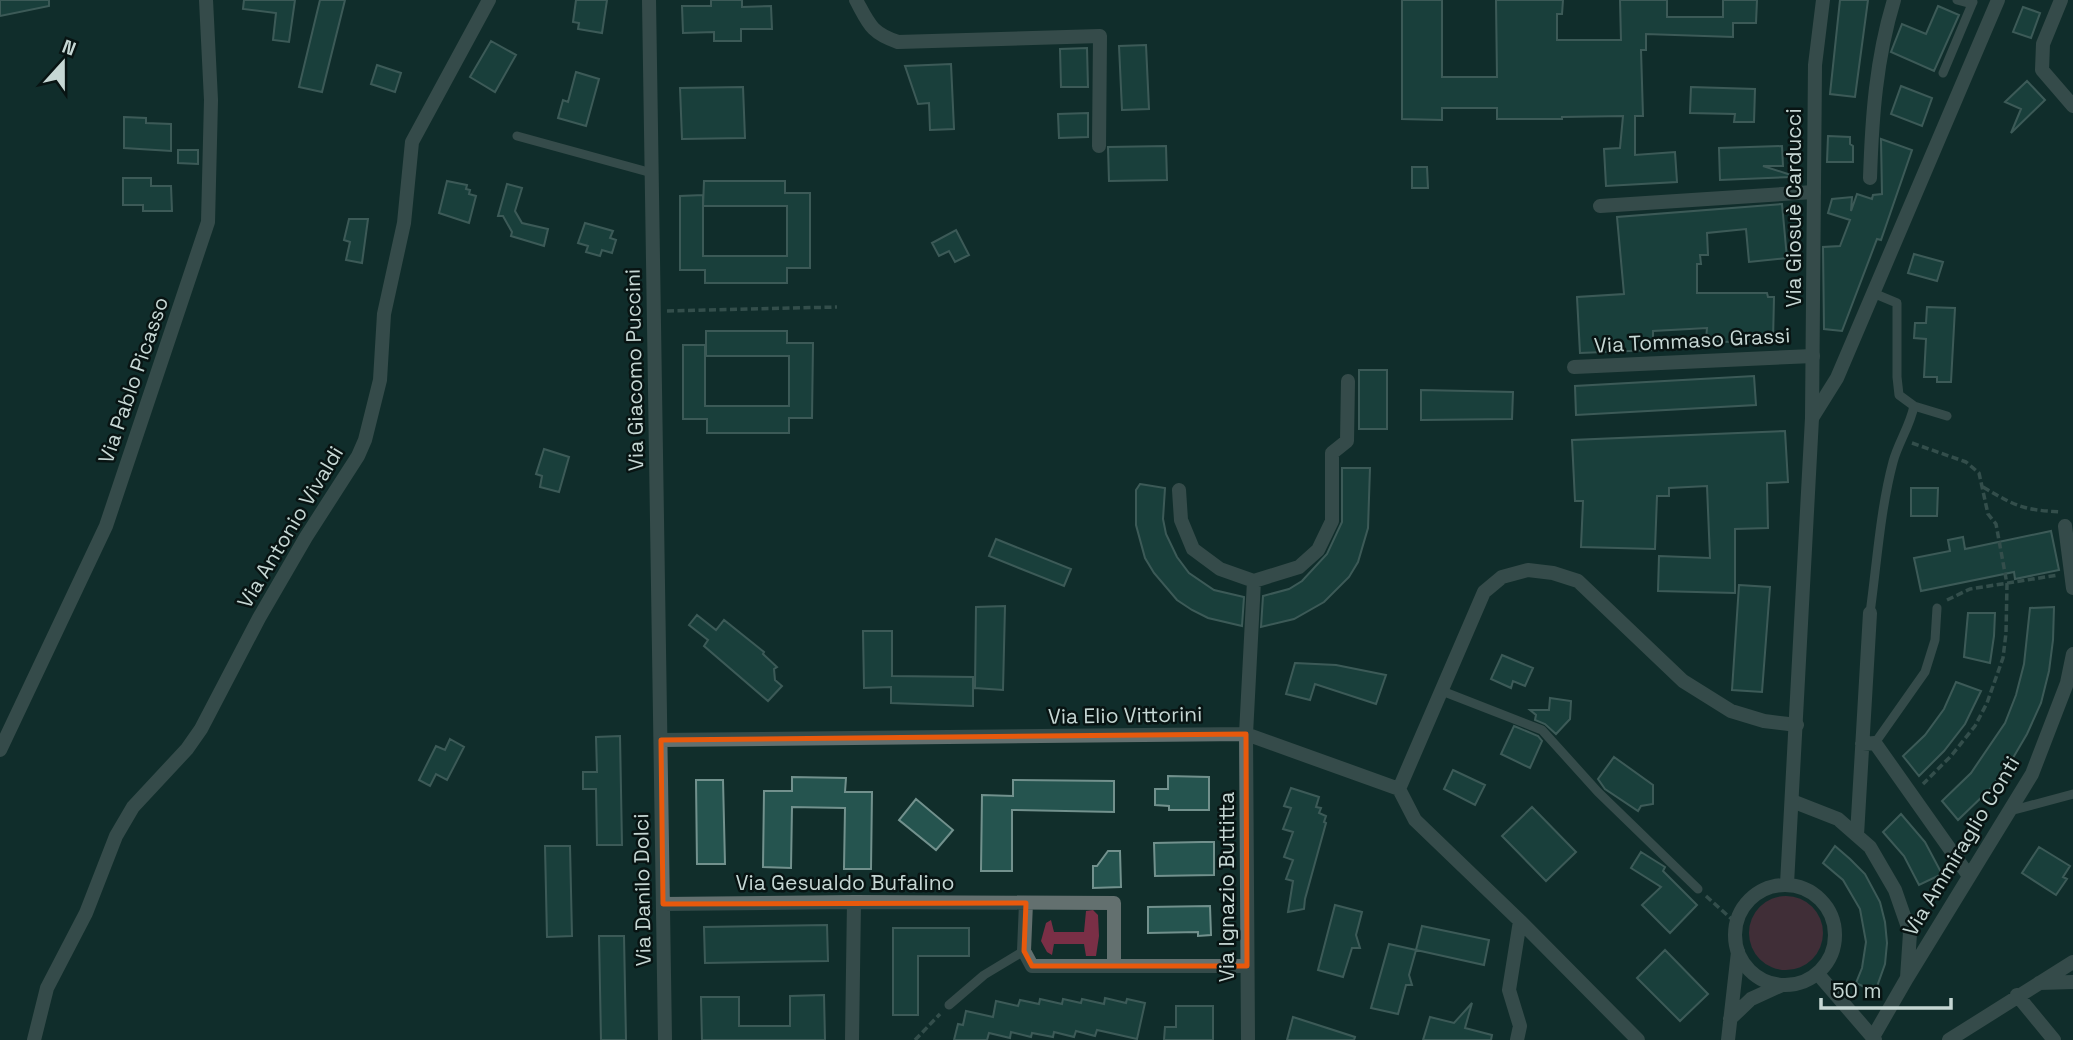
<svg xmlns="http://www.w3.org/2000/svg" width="2073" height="1040" font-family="'Space Grotesk',sans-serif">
	<rect width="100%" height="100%" fill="#112e2b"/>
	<path fill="#7a2f46" d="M1749 933a37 37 0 1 1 74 0a37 37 0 1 1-74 0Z
		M1093,910L1098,915L1099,936L1096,956H1086L1084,944H1054L1052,955L1047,952L1041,941L1046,923L1051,920L1054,932H1084L1086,911Z"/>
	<path fill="#25544f" stroke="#72918d" stroke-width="2" d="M0,0H49V6L0,16Z
		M244,0H295L289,42L273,40L276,13L243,9Z
		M320,0H345L322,92L299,87Z
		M576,0H607L602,33L578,29L579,23L573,22Z
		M711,0H742V7L771,6L772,29H741V41H714V32L683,33L682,6H711Z
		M1402,0H1442V77H1497L1496,0H1563L1562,14H1557V40H1621L1620,0H1667V17H1723V0H1757L1756,23H1733V37L1646,34V50H1641L1643,116H1635V155L1675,152L1677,182L1606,186L1604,149L1620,148L1623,116L1562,117V119H1497V108H1442V120L1402,119Z
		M1840,0H1868L1855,97L1830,94Z
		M1938,6L1959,15L1934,71L1891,52L1902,24L1926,34Z
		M2023,7L2040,13L2031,38L2013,32Z
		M491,41L516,55L495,92L470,77Z
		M1146,45L1149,109L1122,110L1119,46Z
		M1087,48L1088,87H1061L1060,49Z
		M951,64L954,129L930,130L929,103L918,104L905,66Z
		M377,65L401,73L395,92L371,84Z
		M576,72L599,79L586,126L558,118L563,100L568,102Z
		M2027,81L2045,100L2011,133L2021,109L2005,102Z
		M1901,86L1932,98L1922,126L1891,114Z
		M743,87L745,138L682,139L680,88Z
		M1691,87L1755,89L1754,122H1734L1735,114L1690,113Z
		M1088,113V137L1059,138L1058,114Z
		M124,117L146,118V123L171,124V151L124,148Z
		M1828,136L1850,137V144L1853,146V162H1827Z
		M1881,139L1912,150L1881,240L1877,239L1842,331L1824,329L1823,247L1840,246L1850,220L1828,213L1832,199L1852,197L1851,211L1857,194L1872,199L1873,195L1882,194Z
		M1166,146L1167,180L1109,181L1108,147Z
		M1782,146L1783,166H1763L1791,175V177L1720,180L1719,148Z
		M178,150H198V164L178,163Z
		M1412,167H1427L1428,188H1412Z
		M123,178H151V186H171L172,211H143V205H123Z
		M447,181L467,185L466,189L470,190L469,194L476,196L469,223L439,213Z
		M704,181H785V193H810V268H787V283H705V270H680V196L703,195V256H787V206H703Z
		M507,184L522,188L515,211L522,223L548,229L544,246L511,236L512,232L503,216H498Z
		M1782,204L1787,258L1749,262L1746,229L1707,233L1708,255H1700L1701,264H1697V293H1767L1768,297H1774L1773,341L1716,342L1714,339H1706L1707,328L1653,331V350L1580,353L1577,297L1624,294L1617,217Z
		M349,219H368L362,263L346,260L350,242L344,240Z
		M585,223L613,231L610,238L616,240L612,253L602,250L600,256L586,252L588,246L578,243Z
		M956,230L969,255L955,262L949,251L939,256L932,243Z
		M1914,254L1943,262L1937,281L1908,273Z
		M1927,307L1955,308L1951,382H1937V377H1924L1926,339L1914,338L1915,323H1926Z
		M706,331H787V343H813L812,418H789V433H707V419H683V345H705V406H789V356H706Z
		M1359,370H1387V429H1359Z
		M1754,376L1756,405L1576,415L1575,386Z
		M1421,390L1513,392L1512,419L1421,420Z
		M1785,431L1788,482L1767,483L1768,528L1735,529V593L1658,591L1659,556L1710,558L1707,486L1669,488V496H1657L1655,549L1581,547L1583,501H1575L1572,440Z
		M544,449L569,457L559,492L540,487L542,476L536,474Z
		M1342,468H1370L1368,528L1358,562L1349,577L1324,602L1294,619L1261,627L1263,596L1289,589L1302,581L1327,554L1342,522Z
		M1140,484L1165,488L1163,519L1166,534L1177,557L1189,573L1214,590L1244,597L1242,626L1208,618L1192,610L1177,600L1154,573L1145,558L1136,525V490Z
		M1911,488H1938L1937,516H1911Z
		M2051,531L2059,570L2015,579L2014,572L1921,591L1914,558L1950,551L1948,540L1963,537L1965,549Z
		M996,539L1071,569L1064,586L989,556Z
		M1739,585L1770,587L1762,692L1732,690Z
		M1005,606L1003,690L975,688L976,607Z
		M2054,607L2053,640L2049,671L2041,703L2027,734L2010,763L1989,790L1958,820L1942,801L1971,773L2005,723L2016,695L2024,664L2030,608Z
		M1968,613H1995L1994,636L1990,663L1964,657Z
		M697,615L716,630L724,620L764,652L763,654L777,667L774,669L775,680L782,686L768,701L704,646L708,640L689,625Z
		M863,631H892V676L973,677V706L891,703V687L864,688Z
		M1502,655L1533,668L1525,686L1513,681L1511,688L1491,679Z
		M1295,663L1336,665L1386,675L1376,704L1315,684L1310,700L1286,694Z
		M1956,682L1981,691L1965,724L1944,751L1919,776L1903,756L1925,735L1944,709Z
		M1550,698L1571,701L1570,719L1556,734L1545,724L1535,720L1536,715L1530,710H1549Z
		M1514,726L1538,736L1542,741L1530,768L1501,754Z
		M620,736L622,845H597L596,789H583V772H597L596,737Z
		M450,739L464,747L447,780L436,774L430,786L419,780L436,746L445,750Z
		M1614,757L1653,785V804L1641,806L1638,811L1605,789L1598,779Z
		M1453,770L1485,785L1475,805L1444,789Z
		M1168,776L1209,777V810H1169V806L1155,805V789H1168Z
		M792,777L846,778L845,792H872L871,869H844L845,808L792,807L791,868L763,867L764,791H792Z
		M696,780H723L725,864H697Z
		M1013,780L1114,781V812L1012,810V871H981L982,795L1013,796Z
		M1291,788L1319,797L1316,807L1321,808L1319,813L1326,816L1324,822L1326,823L1305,899L1304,909L1288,912L1293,881L1286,879L1293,860L1284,857L1293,832L1283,829L1291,808L1284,806Z
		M916,799L953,830L936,850L899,820Z
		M1532,807L1576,852L1546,881L1502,836Z
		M1901,814L1925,842L1942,874L1919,885L1904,856L1883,832Z
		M1202,842H1214V875L1155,876L1154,843Z
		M545,846H570L572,936L547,937Z
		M1835,846L1850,859L1865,874L1880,902L1885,922L1887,943L1885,964L1875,992L1856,983L1862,968L1866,942L1860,909L1843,880L1823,863Z
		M2039,847L2070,866L2063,877L2067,879L2056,895L2022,873Z
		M1108,851H1120L1121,887L1093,888V866H1097Z
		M1641,852L1665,867L1663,871L1697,905L1670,933L1642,905L1661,887L1631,868Z
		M1335,905L1362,912L1356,935L1360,948H1352L1343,977L1318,970Z
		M1210,906L1211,935L1198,936V932L1148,933V907Z
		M827,925L828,961L705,963L704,927Z
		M1422,926L1489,940L1484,965L1416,950Z
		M893,928H969V956H918V1015H893Z
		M599,936H624L626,1040H601Z
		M1389,944L1416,950L1409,975L1412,985H1406L1398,1014L1371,1008Z
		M1665,950L1708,994L1680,1021L1637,978Z
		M824,995L825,1040H702L701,997H739V1026H790V996Z
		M1105,998L1126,1003L1127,999L1145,1003L1137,1039L1097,1030L1095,1036L1076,1031L1074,1037L1054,1032L1053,1037L1032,1033L1031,1037L1011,1032L1010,1038L989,1033L987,1040H954L958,1024L963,1025L966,1011L993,1017L996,1001L1018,1006L1020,1000L1039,1004L1040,999L1062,1004L1063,999L1081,1003L1082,999L1104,1004Z
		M1472,1003L1465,1028L1492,1035L1491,1040H1423L1430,1017L1454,1023Z
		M1176,1006H1213V1040H1164L1165,1027H1176Z
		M1293,1017L1355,1037L1354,1040H1287Z"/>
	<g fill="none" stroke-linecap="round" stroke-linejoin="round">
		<path stroke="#5d7572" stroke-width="3.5" stroke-dasharray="7 3.5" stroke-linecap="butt" d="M667,311L837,307
			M1912,443L1966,462L1979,473L1988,514L1996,524L2007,584L2006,633L2003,658L1987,703L1975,726L1951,756L1923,784
			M1983,487C2015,506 2023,510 2061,512
			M1947,600L1970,589L2058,575
			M1706,896L1736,923
			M915,1040L940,1014"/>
		<path stroke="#63706f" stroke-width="9" d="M1957,0L1972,4L1973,2
			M1943,73L1972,4
			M517,136L652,173
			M1873,293L1897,303V377L1899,395L1914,406L1947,416
			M1870,613C1877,563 1880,511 1893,462C1898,443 1910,426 1914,406
			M1442,691L1542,730L1598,792L1698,889
			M1875,743L1925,672L1935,640L1937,608
			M2010,811L2073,794
			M949,1005L984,975L1024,951"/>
		<path stroke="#63706f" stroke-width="14" d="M649,0L665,1040
			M856,0C869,24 871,33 898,42L1100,36L1099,146
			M2061,0L2043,44L2042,70L2073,106
			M1870,178C1872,117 1876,59 1894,0
			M1600,206L1814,192
			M1574,367L1813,356
			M1812,418L1837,378L1998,0
			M1179,490L1181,520L1193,549L1220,569L1254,581L1299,567L1318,550L1332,521V453L1347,441L1348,381
			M2065,526L2073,588
			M661,740L1246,734L1399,789L1415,820L1520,921L1638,1040
			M1862,744L1875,743L1969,876
			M0,750L106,526L208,222L211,100L206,0
			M1399,789L1484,592L1502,577L1528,570L1553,573L1578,581L1683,681L1731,711L1764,721L1797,725
			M1792,801L1838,819L1870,847L1895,890L1910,933L1907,978L1873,1037
			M1857,835L1870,613
			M1026,903L1024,951L1032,966H1247
			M663,904L854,902L1114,903V965
			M1907,978L2032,774L2067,683L2073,654
			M2039,983L2073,982
			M2017,995L2054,1040
			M1730,1019L1751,999L1782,985
			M34,1040L47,988L86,913L116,836L133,807L187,749L201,729L259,618L306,537L358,456L365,440L380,380L384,314L404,223L412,142L489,0
			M852,1040L854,902
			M1248,1040L1246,734L1254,581
			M1517,1040L1520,1026L1509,990L1520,921
			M1728,1040L1738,952
			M1949,1040L2073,962"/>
		<path stroke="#63706f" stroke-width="14" d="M1787,884L1812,418L1815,65L1823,0
			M1735 935a50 50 0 1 1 100 0a50 50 0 1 1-100 0Z
			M1818,974L1875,1040"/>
	</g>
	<path d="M0 0H2073V1040H0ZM1246,734L1247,966H1032L1024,951L1026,903L663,904L661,740Z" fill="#112e2b" fill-opacity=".55" fill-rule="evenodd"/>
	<path fill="none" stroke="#e8590c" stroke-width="5" stroke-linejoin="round" d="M1246,734L1247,966H1032L1024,951L1026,903L663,904L661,740Z"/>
	<g text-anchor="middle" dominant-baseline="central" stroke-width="5" stroke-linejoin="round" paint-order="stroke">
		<g font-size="21" fill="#c6d7d4" stroke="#081413">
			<text transform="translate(1793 208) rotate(-90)">Via Giosuè Carducci</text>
			<text transform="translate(1692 340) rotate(-3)">Via Tommaso Grassi</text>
			<text transform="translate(634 370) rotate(-91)">Via Giacomo Puccini</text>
			<text transform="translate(133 380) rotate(-71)">Via Pablo Picasso</text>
			<text transform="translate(290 527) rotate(-59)">Via Antonio Vivaldi</text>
			<text transform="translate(1125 715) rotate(-1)">Via Elio Vittorini</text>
			<text transform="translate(1961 846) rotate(-59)">Via Ammiraglio Conti</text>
			<text x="845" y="882">Via Gesualdo Bufalino</text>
			<text transform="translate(1226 887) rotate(-90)">Via Ignazio Buttitta</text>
			<text transform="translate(642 890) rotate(-91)">Via Danilo Dolci</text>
		</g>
	</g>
	<g transform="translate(63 63) rotate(21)" stroke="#081413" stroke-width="5" paint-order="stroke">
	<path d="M0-5L12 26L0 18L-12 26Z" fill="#c6d7d4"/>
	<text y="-10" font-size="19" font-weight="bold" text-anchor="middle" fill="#c6d7d4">N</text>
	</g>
	<path d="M1821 998v10h130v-10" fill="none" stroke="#c6d7d4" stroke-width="3.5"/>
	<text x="1832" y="998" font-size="21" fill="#c6d7d4" stroke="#081413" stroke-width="5" paint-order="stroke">50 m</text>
</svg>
